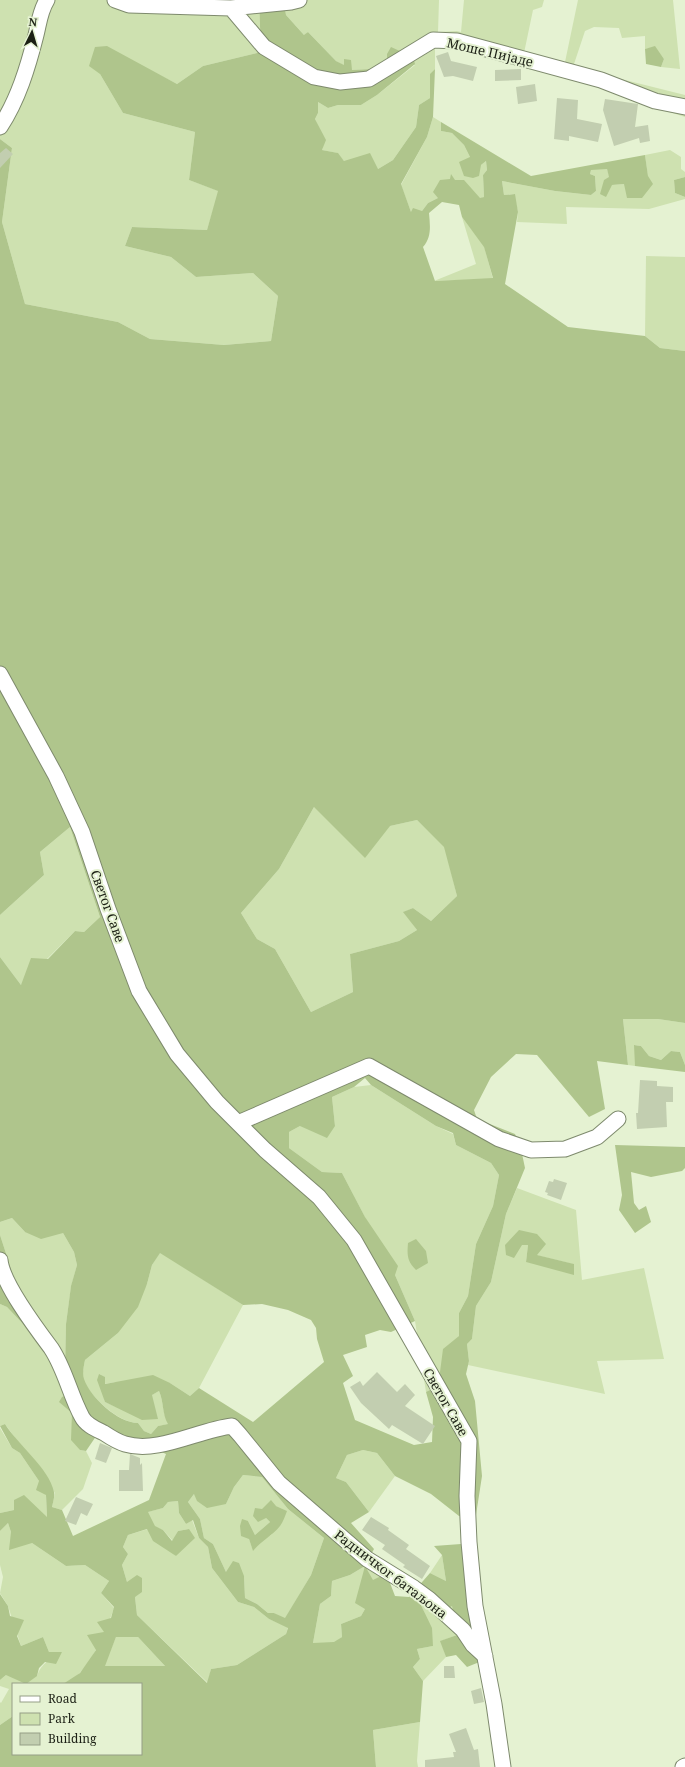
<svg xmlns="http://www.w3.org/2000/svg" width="685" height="1767" font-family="'Noto Serif',serif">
	<rect width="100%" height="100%" fill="#e5f2d2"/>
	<path fill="#cee1b0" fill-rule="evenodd" d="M0,0H259L261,52L203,66L177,84L142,66L100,74L123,113L195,132L189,180L219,191L207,230L132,227L125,246L171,257L196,277L253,273L278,296L271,341L224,345L150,339L118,322L25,304L2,222L12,148L0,139Z
		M305,0H439L438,32L457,31L461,32L464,0H544L542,7L533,10L524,53L435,42V69L430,75V98L419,105L416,127L393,160L378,169L344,161L337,153L322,150L325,140L315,119L318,113V102L328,108L338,105H361L377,95L415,65L387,62L371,69L352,70L336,61L308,32L305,36L286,15L285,9Z
		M578,0H673L680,69L661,67L664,59L655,47L645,49V36L622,38L619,28L594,27L585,31L573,67L685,95V117L639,102L573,67L565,62Z
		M433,117L441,122V131L452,133L464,145L470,157L481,165L486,161L487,170L483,175L484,197L480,199C472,191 461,181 450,179L438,198L428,203L422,211L411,212L401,185L427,137Z
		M670,150L681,157V169L685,172V177L674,180L675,193L685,197V199L649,209L566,207L567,224L517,222L518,212L514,194L504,195L502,181L555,191L591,195L596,191L595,176L590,174L591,169H607L612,185L624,184L648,177L645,155Z
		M462,217L484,246L493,279L434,281L476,264Z
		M646,256L685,257V351L660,348L645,336Z
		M314,807L390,826L417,820L445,847L457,896L431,921L413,908L404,912L417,930L399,941L350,954L353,992L311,1012L275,949L257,939L241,913L279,869Z
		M70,827L100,917L84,932L75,931L21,985L0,957V915L44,875L40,852Z
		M623,1019H658L685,1023V1065L680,1052L671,1051L661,1060L649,1056L641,1046L635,1045V1066L628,1065Z
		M371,1085L436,1126L453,1134L456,1145L491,1163L499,1175L493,1206L476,1244L468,1296L459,1313V1336L441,1384L426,1392L415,1321L395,1275L342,1173L322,1172L289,1148V1132L300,1126H335L332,1097L354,1087Z
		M517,1188L576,1210L582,1280L644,1268L664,1359L597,1361L605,1394L468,1365L469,1361L467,1344L472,1339L476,1306L491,1282L506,1214ZM537,1234L536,1255L573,1264L526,1262L528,1245H522Z
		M12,1218L25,1232L63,1233L74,1252L77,1265L71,1287L66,1324L65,1370L80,1450L86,1451L92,1463L83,1489L62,1510L52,1507L55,1493L5,1424L0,1426V1304L7,1307L24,1325L29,1324L0,1235V1222Z
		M160,1252L243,1305L199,1388L190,1396L170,1383L116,1382L104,1384L100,1374L105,1402L123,1410L159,1391C164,1402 162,1414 169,1424L158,1426L151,1434L144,1431L138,1423C119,1423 90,1397 83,1379C82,1374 84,1365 85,1360L118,1333L147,1284L152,1265Z
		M0,1428L12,1448L20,1453L39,1481L46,1495L47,1518L14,1510L0,1513Z
		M363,1450L377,1453L395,1476L369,1512L346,1482L336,1478L347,1455Z
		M243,1475L262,1477L288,1509L324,1538L311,1575L285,1619L274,1613H268L257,1604L245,1598L244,1576L226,1572L213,1544L204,1538L200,1519L188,1502L194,1494L226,1504L234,1487ZM276,1506L286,1511L271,1535L259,1542L253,1550L249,1539L248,1521L255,1535L270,1522L265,1517Z
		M178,1501L179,1513L186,1524L192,1520L199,1538L208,1547L212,1568L238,1602L254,1607L269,1619L288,1627L286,1634L237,1665L211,1669L208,1683L137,1615L135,1597L127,1582L122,1565L128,1554L123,1547L128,1535L148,1529L176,1556L189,1529L178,1531L173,1541L163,1530L155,1527L147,1512L163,1508L168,1502Z
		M8,1523L11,1532L32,1543L66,1566L85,1565L109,1581L101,1593L114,1608C107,1629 87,1679 62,1684C49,1687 27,1684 13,1684V1716L0,1725V1702L1,1703L9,1689L0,1686V1680L6,1675L37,1676C41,1663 51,1659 62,1652H49L43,1637L21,1646L8,1606L0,1593L3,1577L0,1565V1531Z
		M442,1555L446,1581L430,1573Z
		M365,1566L381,1576L373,1581L365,1567V1609L361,1616L341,1624L342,1637L334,1643H313L320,1604L331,1596L332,1581L350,1575Z
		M423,1599L452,1606L457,1635L441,1641L446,1657L423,1681L413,1667L420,1659L417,1649L433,1646L424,1612L419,1601Z
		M116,1637H138L165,1666H104Z
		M420,1722L417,1761L418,1767H376L373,1730Z"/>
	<path fill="#afc58c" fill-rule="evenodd" d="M259,0L285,9L286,15L304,35L308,32L336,61L344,65V59L351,60L352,70L371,69L387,62V54L391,47L413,57L415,64L377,95L361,105H338L328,108L318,102V113L315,119L326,140L322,150L338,153L344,161L370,153L378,169L393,160L416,127L419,105L430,98V74L435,69L433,117L427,137L401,184L411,212L413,208L422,211L428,203L438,198L433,192L440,180L450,179L451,174L455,180H464L480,198L484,197L483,175L487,170L486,161L481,165L479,176L473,178L464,176L459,162L470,157L464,145L452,133L441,131V122L531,176L645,155L648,176L653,184L642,198H627L624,184L612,185L606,197L600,194L604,180L609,177L607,169L591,170L590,174L595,176L596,191L591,195L555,191L502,181L504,195L515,194L518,212L505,284L568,327L645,336L660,348L685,351V1023L658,1019H623L628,1065L597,1061L605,1109L589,1117L537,1055L516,1054L491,1077L474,1110L477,1119L515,1134L521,1149L525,1168L506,1214L491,1282L476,1306L472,1339L467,1344L469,1361L466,1374L475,1401L482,1476L476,1515L459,1516L431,1494L395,1476L377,1453L363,1450L347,1455L336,1478L346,1482L369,1512L351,1523L374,1549L365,1566L373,1580L381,1576L401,1575L390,1583L395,1596L409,1597L430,1573L446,1581L442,1555L434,1546L461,1544L482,1661L467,1667L456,1655L446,1657L440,1641L457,1635L452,1606L434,1615L423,1599L419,1601L432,1628L433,1646L417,1649L420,1659L413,1667L423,1681L420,1722L373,1730L376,1767H0V1725L13,1716V1754H141V1684H63L80,1673L96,1650L87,1635L104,1632L97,1622L111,1618L114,1607L101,1593L109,1581L85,1565L66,1566L32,1543L9,1550L11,1532L8,1523L0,1531V1513L14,1510V1500L24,1495L47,1517L46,1495L36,1490L39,1481L20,1453L12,1448L0,1426L5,1424C18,1445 49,1468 54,1492C55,1496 53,1502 52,1507L62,1510L73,1536L149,1500L166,1454L103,1426L86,1451L80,1450L71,1440L72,1413L59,1402L62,1397L69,1394L65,1370L66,1324L71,1286L77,1265L74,1252L63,1233L41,1239L25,1232L12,1218L0,1222V957L21,985L31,958L48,959L75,931L84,932L100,917L70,827L40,852L44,875L0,915V139L12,148L2,222L25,304L118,322L150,339L224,345L271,341L278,296L253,273L196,277L171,257L125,246L132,227L207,230L218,191L189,180L195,132L123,113L100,74L89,66L95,47L107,46L177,84L203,66L261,52ZM442,202L459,205L462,217L484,247L493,278L435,281L423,247C432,237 430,225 429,213ZM314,807L365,858L390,826L417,820L444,847L457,896L431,921L413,908L403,912L417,930L399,941L350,954L353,992L311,1012L275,949L257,939L241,913L279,869ZM365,1078L371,1085L436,1126L453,1133L456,1145L491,1163L499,1175L493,1206L476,1244L468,1296L459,1313V1336L443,1349L440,1372L441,1384L426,1392L433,1417L432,1442L414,1445L355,1420L343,1383L353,1376L343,1355L367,1347L365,1335L380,1330L391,1332L415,1321L395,1275L398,1266L365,1217L342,1173L322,1172L289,1148V1132L300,1126L327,1138L335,1126L332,1097L354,1087ZM160,1253L243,1305L262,1304L288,1310L311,1320L316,1328L317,1339L324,1362L253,1422L199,1388L190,1396L170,1383L153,1375L105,1384V1377L99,1374L97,1380L105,1402L142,1420L158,1419L152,1395L159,1391C164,1402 162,1414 168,1424L158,1426L151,1434L144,1431L138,1423C118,1423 90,1397 84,1379C82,1374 84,1365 85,1360L118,1333L138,1307L147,1284L152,1265ZM243,1475L262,1477L288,1509L324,1538L311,1575L285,1618L274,1613H268L257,1604L245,1598L244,1576L239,1563L233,1561L226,1572L213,1544L204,1538L200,1519L188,1502L194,1494L197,1501L207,1508L226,1504L234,1487ZM178,1501L179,1513L186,1524L193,1520L199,1538L208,1547L212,1568L238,1602L254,1607L269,1619L288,1628L286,1634L237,1665L211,1669L207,1683L137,1615L135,1597L142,1592V1578L137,1575L127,1582L122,1565L128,1554L123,1547L128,1535L147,1529L153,1541L176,1556L195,1538L189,1529L178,1531L172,1541L163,1530L155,1526L148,1512L163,1508L168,1502ZM365,1566L355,1603L365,1609L361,1616L341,1624L342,1637L334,1642L313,1643L320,1604L331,1596L332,1581L350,1575ZM116,1637H138L165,1666H105Z
		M655,46L664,59L661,67L646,64L645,49Z
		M685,177V197L675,193L674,180Z
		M634,1045L641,1046L649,1056L661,1060L671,1051L680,1052L685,1065V1072L635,1066Z
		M615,1145L685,1147V1168L682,1171L651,1177L631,1172L634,1203L639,1210L646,1206L651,1222L635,1233L619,1210L622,1195Z
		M519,1230L537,1234L546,1244L537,1255L574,1264V1275L526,1262L528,1245H522L514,1258L506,1255L505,1245Z
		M0,1235L29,1324L24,1325L7,1307L0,1304Z
		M416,1239L426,1251L428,1263L416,1270C407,1261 407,1255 408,1243Z
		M271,1500L276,1506L287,1511C285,1516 283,1522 280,1526C272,1536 261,1541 253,1551L249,1539L241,1536L240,1526L242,1519L248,1521L255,1535L270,1522L266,1518L258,1522L253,1516L255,1508L262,1509Z
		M0,1594L8,1606L10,1616L24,1620L17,1636L21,1646L43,1637L49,1652H62L56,1664L45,1662L39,1668L37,1676L26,1684L6,1675L0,1680Z"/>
	<path fill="#c2ceb0" d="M448,52L451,61L477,67L473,81L453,76L444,77L436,56Z
		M521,69V80L495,81V70Z
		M535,84L537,101L518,104L516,87Z
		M557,98L578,100L577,119L602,124L598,142L569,136V141L554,139Z
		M605,99L638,104L635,127L648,125L650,141L640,143L639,138L614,146L603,110Z
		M6,148L13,154L0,168V153Z
		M640,1080L657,1081V1086L673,1087V1102H666L667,1127L637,1129L636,1113H638Z
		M554,1179L567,1183L561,1200L547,1195L548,1193L545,1192L549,1181L553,1182Z
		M377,1372L397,1392L405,1384L415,1395L405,1406L435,1426L423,1444L392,1425L389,1429L361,1403L350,1387L360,1381L363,1386Z
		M100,1443L112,1448L106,1463L95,1459Z
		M130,1454L140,1458V1465L142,1463L143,1491H119V1470H129Z
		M76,1497L93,1504L87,1516L81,1513L76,1525L65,1521Z
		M371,1517L389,1528L388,1530L409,1545L406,1549L430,1566L422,1579L403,1567L405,1565L382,1549L385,1545L362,1530Z
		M444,1666H454L455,1678H444Z
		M481,1688L484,1702L474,1704L471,1691Z
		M466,1728L474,1750L478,1749L480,1767H425V1760L454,1757L453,1752H456L449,1734Z"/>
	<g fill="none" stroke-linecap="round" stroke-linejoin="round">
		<g stroke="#7e8a6d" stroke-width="17">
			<path id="street" d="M115,0L129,5L231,8L291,2L299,0
				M231,8L264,47L314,77L340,82L369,79L433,40L457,41L601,80L655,101L685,107
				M0,127C18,100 28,67 36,35C39,23 40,11 47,0
				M0,674L56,776L82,832L108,909L139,991L177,1054L217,1102L265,1150L319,1197L354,1240L469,1441L467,1496L469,1542L475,1606L494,1704L503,1767
				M238,1123L369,1066L499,1139L531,1150L565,1149L597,1137L618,1119
				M0,1260C2,1283 36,1328 51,1348C65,1369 70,1395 82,1417C86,1425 96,1429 104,1433C110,1437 118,1442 125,1444C158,1454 198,1430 232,1426L240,1435L279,1483L367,1559L414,1588L429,1599L463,1630L473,1645L485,1656
				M683,1767L685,1766"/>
		</g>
		<use href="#street" stroke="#fff" stroke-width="15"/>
	</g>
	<g text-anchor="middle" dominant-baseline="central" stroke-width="4" stroke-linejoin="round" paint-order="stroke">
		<g font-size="13" fill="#1c2015" stroke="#e5f2d2">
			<text transform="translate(490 52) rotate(13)">Моше Пијаде</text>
			<text transform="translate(108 906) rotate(70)">Светог Саве</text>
			<text transform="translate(446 1402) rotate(60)">Светог Саве</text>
			<text transform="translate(391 1574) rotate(37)">Радничког батаљона</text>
		</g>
	</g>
	<rect x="12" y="1683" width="130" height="72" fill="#e5f2d2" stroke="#959e86"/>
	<rect x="20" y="1696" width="20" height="6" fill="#ffffff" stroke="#959e86"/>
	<text x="48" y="1703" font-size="12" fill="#1c2015">Road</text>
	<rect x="20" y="1713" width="20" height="12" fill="#cee1b0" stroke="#959e86"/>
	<text x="48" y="1723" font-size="12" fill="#1c2015">Park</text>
	<rect x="20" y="1733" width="20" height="12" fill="#c2ceb0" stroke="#959e86"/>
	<text x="48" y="1743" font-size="12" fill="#1c2015">Building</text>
	<g transform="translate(32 32) rotate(5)" stroke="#e5f2d2" stroke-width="3" paint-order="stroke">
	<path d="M0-3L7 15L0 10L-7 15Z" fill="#1c2015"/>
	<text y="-6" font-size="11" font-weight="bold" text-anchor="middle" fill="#1c2015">N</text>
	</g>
</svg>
